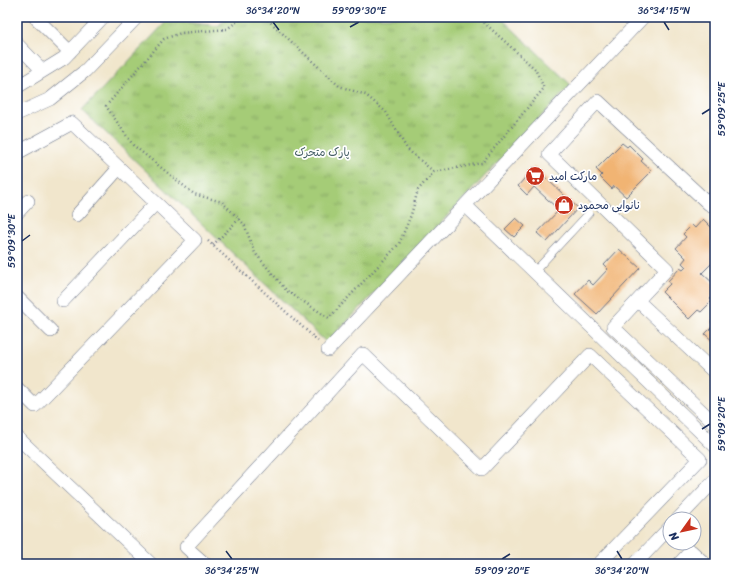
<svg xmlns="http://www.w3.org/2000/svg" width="732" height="581" font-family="Sriracha,'Playpen Sans Arabic',sans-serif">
	<defs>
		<pattern id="grass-tufts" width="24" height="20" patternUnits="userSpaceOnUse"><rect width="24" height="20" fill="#a5cc77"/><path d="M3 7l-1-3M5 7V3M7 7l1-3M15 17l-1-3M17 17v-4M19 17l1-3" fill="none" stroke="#86a665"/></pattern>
	</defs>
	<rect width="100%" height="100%" fill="#fff"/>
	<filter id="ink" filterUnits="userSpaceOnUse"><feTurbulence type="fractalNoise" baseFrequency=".025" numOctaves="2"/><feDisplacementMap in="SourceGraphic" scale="8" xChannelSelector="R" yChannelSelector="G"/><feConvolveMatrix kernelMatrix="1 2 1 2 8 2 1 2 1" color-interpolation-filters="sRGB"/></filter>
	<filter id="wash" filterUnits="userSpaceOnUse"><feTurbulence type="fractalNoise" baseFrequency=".012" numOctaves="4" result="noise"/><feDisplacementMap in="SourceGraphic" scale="16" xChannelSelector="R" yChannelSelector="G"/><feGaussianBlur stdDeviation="0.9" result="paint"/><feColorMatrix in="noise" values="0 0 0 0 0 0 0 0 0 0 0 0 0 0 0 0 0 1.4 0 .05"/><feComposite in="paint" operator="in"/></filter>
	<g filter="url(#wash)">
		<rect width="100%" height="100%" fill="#f1e6cc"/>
		<path fill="url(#grass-tufts)" stroke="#607e6a" d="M228,17H500L571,85L327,343L82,110L168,20L218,26Z"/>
		<g id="blocks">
			<path fill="#f1b473" d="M622,143L627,147L629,145L643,159L641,161L652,171L626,197L614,186L612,189L600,177L602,175L596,169Z
				M534,167L578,208L547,242L537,233L559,210L534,187L527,195L518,186Z
				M516,218L525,226L514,237L505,229Z
				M703,219L715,231V265L714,266L711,264L702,273L715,285V294L710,299L712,301L701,312L698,310L689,319L662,292L670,284L668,281L680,268L683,270L686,267L682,263L686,258L676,248L686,237L683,234L692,225L695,228Z
				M619,249L640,268L597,314L575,294L588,280L593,285L608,269L604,265Z
				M715,318V343L705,334L714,325L711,322Z"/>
		</g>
	</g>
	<g filter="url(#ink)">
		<use href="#blocks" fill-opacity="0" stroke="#666f84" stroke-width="1"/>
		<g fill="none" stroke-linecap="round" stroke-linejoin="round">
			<g stroke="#666f84" stroke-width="8">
				<path id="service" d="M534,272L589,213"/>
			</g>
			<g stroke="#666f84" stroke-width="14">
				<path id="minor" d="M36,18L70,52
					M17,44L43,71
					M17,87L64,58L103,17
					M17,114L50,99L85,71L137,17
					M17,153L72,123L195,240L35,406L17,388
					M465,205L715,446
					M715,207L709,204L598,101L549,154L667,269L613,327L715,424
					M17,213L28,201
					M77,215L119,168
					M17,297L51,331
					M63,301L156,203
					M638,301L715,373
					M328,350L643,17
					M17,437L151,564
					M678,519L715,480
					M205,564L186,547L363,354L482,469L590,355L700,459L599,564
					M635,564L670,527
					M679,564L691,551L705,564"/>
			</g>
			<path stroke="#666f84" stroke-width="2.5" stroke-dasharray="1 3" stroke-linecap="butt" d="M243,17L227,29L181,33L164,39L106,106L133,145L194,194L222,202L244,224L255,253L287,291L329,318L399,244L411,215L418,190L434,172L482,163L544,88L535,69L478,17
				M265,17L339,86L366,95L386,112L407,149L434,172
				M208,241L318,341
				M213,245L239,219"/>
			<use href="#service" stroke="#fff" stroke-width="7"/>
			<use href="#minor" stroke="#fff" stroke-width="13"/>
		</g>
	</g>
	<path fill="none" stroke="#1b2f5e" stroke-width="1.5" d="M273,22L279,30M664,22L669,30M350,27L359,22M702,114L710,109M22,241L30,235M702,429L710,424M226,551L232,559M617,551L622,559M502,559L510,554"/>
	<defs>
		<g id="supermarket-disc" transform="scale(1)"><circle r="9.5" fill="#c8321e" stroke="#fff"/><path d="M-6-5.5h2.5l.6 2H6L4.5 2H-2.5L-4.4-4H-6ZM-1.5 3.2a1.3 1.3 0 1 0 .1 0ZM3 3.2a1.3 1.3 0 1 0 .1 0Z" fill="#fff"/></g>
		<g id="shop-disc" transform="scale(1)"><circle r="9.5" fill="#c8321e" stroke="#fff"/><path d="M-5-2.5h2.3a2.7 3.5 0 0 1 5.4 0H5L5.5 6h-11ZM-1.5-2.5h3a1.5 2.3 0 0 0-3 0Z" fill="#fff"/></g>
	</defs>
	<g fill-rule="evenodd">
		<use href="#supermarket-disc" x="535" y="176"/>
		<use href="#shop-disc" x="564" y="205"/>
	</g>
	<g text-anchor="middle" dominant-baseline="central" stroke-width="3.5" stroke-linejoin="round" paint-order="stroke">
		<g font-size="11" fill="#445e66" stroke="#fff">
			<text x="322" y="152">پارک متحرک</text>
		</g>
		<g font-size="11" fill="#1b2f5e" stroke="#fff" text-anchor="start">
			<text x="549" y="176">مارکت امید</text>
			<text x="578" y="205">نانوایی محمود</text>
		</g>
	</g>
	<rect width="732" height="581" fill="none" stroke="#fff" stroke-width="44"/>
	<g transform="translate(682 531) rotate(237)"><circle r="19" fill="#ffffff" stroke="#a4acbf"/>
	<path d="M0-3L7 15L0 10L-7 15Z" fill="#c8321e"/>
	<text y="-6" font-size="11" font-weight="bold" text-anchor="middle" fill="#1b2f5e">N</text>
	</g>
	<rect x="22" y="22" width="688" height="537" fill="none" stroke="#1b2f5e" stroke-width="1.5"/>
	<g font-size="10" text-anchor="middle" fill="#1b2f5e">
		<text x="273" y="14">36°34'20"N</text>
		<text x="359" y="14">59°09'30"E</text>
		<text x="664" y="14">36°34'15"N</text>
		<text transform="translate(721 109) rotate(-90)" y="4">59°09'25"E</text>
		<text transform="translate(11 241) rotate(-90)" y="4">59°09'30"E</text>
		<text transform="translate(721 424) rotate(-90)" y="4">59°09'20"E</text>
		<text x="232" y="574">36°34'25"N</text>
		<text x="502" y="574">59°09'20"E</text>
		<text x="622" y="574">36°34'20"N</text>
	</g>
</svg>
